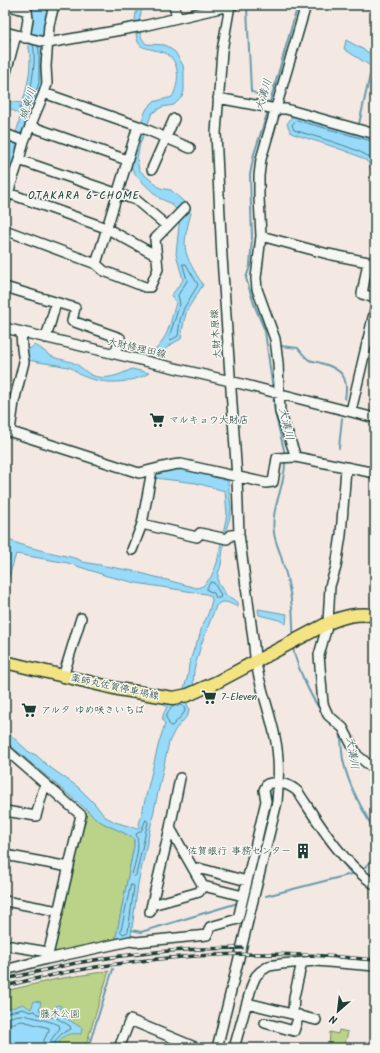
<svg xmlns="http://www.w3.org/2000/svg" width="380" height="1053" font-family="Kalam,'Klee One',sans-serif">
	<rect width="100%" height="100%" fill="#f4e8e3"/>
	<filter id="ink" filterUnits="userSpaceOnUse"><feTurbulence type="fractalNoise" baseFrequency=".025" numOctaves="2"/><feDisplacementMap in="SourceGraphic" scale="8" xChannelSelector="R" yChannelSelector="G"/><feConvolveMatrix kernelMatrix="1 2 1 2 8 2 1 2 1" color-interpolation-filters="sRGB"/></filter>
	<g filter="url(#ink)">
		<path fill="#bbd389" stroke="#6d885e" d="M88,811C100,826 119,828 134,839V846L116,937L114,940L51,954L83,815Z
			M109,971L85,1048H5V991L57,979Z
			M339,1030L348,1032L344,1048H329L330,1032L338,1034Z"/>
		<path fill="#97daf9" stroke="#679baa" d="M31,5H49L45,19L42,45L43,49V83L23,135L16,132C21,118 23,112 5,108V101L22,103C28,88 33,59 28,44C31,38 29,14 31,5Z
			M140,5H144C138,18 136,33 146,44L165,45L175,52L183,65L184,72V91L182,97L174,105L162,107L152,113L140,144L137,159L139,170L160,188L171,190L184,202L178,211L170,203L159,198L135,175L130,164L141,122L147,108L153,102L172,97C179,85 181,63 167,54C162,51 146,49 141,46C135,42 134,20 136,13C137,11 139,8 140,5Z
			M346,40L375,56V66L369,65L344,49Z
			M293,115L375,139V194L373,192C372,183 372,172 369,164C365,154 303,138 291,133L287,124Z
			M13,139L21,141L5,188V153Z
			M187,210L191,213C181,249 183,253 203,285L187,310L184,321L181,339L170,345L160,354L153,353C156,348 161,345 163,340C170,329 172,315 176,303L174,299L171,296L183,280L176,254L180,216Z
			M35,345C42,348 46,354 53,357C60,360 69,360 76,364C81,367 86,372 91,375C106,381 119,375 132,369L149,373C131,384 103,385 83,376C77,374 74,368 68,367C55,364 41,363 28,360L25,352Z
			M168,468H181L228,481L231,508L230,517L225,533L221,565L218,574V583L226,595L238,602V607C230,604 223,598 216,606L201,645L194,670L193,688L183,692L188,675L189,664L195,646L199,638L202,626L206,619L209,611L212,600L211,596L206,594L136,583L107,576L68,563L16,554L5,590V569L10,554L5,550V537C17,547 61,554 78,559L83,562L133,571L197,588L203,586L211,577L217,563L227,514L225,491L196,483L155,478L154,475Z
			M258,609L287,614L286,624L279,620L259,615Z
			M186,701L189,709L188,715L175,730L169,742L138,884L131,936L122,939L116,937L134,846V839C119,828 100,826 88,811L5,741V730L29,752L36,755L48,766L78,787L95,804L104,816L115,822L138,829L159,742L165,724C160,718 164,713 167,707L164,705L165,703Z
			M34,1001L41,1002L39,1010L52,1013L57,1005L61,1006L59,1014L82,1028L81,1034C68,1033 61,1034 57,1048H5V1010L23,1004L31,1009Z"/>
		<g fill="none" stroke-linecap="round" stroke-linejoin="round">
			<path stroke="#4f7c83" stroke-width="1" d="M33,45C37,57 31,93 26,105L19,108L25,116L27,115L39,83V50L38,46
				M375,142L296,120L292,125L294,130C308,135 368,150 373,161C374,166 374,172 375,177
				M183,264H186L198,285L184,308L180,320L178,336L171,340L169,337L180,304L178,295L187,281Z
				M211,582L214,583L221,595L220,598H216L214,593L207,590V588Z
				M182,705L185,709L184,713L172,726H170L166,717L171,707Z
				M146,820L148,822L136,875L134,877L132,875C135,862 141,846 136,834L141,831Z
				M131,885H133L134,887L128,932L123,934L121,932Z
				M5,1013L23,1009L30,1012L35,1011L38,1014L50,1017H55L70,1026L71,1029C61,1033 55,1038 54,1048
				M5,1018C10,1018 15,1015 20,1015C23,1014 56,1023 59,1025L60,1028L51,1040L49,1048
				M5,1025L22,1021L49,1028V1030L44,1040L43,1048"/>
			<path stroke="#679baa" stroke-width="2" d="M247,8L251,91L260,96
				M269,105L298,5
				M268,111L254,154L250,175L252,238L250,266L246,278L254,304L265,331L273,390
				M359,124L372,66L375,63
				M280,346L298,348C301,352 305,357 309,360C312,361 318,362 321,363C342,369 349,377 345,399
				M273,394L275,413L285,454
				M339,448L342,418
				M285,461C286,486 270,508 274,533C275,542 280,551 282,560C290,585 294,609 293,636
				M293,646C294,660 312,701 322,711
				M340,730C342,741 341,753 344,764C350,789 363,810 375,832
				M365,867L375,857
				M266,896L352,874L326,842L293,793
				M132,930L141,932L238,903
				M88,1048L113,969"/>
			<g stroke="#1f3d34" stroke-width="12">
				<path id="minor" d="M7,5L27,11L28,19L25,38
					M174,5L177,18
					M5,32L48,43L143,26L233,5
					M5,76L16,35
					M218,98L276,109H286L375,134
					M30,126L127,160
					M138,126L190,148
					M5,134L24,141
					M19,160L136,200L167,226
					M152,169L174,119
					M8,193L106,228L157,256
					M5,202L19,160L24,141L44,93L47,84L46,66L49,25L54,5
					M5,230L96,264L138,126L44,93
					M261,236L328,254L368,262L362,294L375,298
					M96,264L104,271L145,287H150L158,269L155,239L185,208
					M5,287L75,308L72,321L120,338L115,354
					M5,328L230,381L375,418
					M46,338L56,303
					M351,411L375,309
					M5,430L139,473C153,470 166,465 181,464L266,483L273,482L277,458L296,457L375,473
					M10,431L14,402L24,362L22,349L21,332
					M296,457L280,412L278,363L275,339L257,289L256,278L261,236L259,198V176L261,159L306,5
					M346,468L341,535L336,567L330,586L328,623L319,655L323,704L328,715L343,728L357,755L375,770
					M142,524L197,537L200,533L227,539L231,535L239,534
					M132,550L142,524L152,470
					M63,677L81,618
					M5,749L81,815L47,959L5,970
					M180,778L170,828L203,886L243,896
					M5,811L36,816L43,791L46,785
					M5,855L69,867
					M198,868L247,881
					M5,901L58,911
					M152,905L199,892L203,886
					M150,912L170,828
					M5,945L48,952
					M47,959L130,941L136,942L207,935L210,927L238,919L266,801L264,790L267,784C278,781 290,784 298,792C320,825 341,861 374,884
					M247,1003L316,1020
					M293,1013L294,997L302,962
					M265,1023L294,1031L299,1015
					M119,1048L130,1020L197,1048
					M217,1048L277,802C279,780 280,759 275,737C269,707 256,678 254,646L239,534L237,478L222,257L216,133L222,51L230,5
					M234,1048L252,985L256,976L261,971L269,966L281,964L316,961L375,966"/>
			</g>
			<g stroke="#1f3d34" stroke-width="15">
				<path id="major" d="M5,662L118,689L173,698L188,695L217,682L328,623C345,616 356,613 375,615"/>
			</g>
			<use href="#minor" stroke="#f6f6f2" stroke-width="9"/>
			<use href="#major" stroke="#f4e382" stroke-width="12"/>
			<g stroke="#1f3d34" stroke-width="3.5">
				<path id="rail" d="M5,979C29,974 52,968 76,963C131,953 187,948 242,948
					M5,986C125,955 251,947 375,960"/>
			</g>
			<use href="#rail" stroke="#f6f6f2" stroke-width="2" stroke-dasharray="6" stroke-linecap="butt"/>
		</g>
	</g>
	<defs>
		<g id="supermarket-bare" transform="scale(1.2)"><path d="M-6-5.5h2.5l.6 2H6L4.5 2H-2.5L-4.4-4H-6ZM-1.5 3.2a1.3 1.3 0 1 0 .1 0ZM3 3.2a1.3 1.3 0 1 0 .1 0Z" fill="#1f3d34" stroke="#f6f6f2" stroke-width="2.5" paint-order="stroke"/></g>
		<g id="building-bare" transform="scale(1.2)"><path d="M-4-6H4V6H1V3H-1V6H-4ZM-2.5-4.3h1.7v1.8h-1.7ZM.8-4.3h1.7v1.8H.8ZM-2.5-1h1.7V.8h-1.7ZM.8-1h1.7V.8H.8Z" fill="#1f3d34" stroke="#f6f6f2" stroke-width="2.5" paint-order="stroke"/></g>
	</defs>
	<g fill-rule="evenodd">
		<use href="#supermarket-bare" x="157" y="420"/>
		<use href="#supermarket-bare" x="209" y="697"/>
		<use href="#supermarket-bare" x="29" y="710"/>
		<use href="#building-bare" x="303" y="851"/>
	</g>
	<g text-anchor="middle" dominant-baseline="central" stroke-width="3" stroke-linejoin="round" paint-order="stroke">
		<g font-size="10" fill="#1f3d34" stroke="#f6f6f2">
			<text transform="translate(216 334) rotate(-94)">大財木原線</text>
			<text transform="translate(137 348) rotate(13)">大財修理田線</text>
			<text transform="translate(115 687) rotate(12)">薬師丸佐賀停車場線</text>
		</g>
		<g font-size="10" fill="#1f3d34" stroke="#f6f6f2" text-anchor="start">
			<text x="169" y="420">マルキョウ大財店</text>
			<text x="221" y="697">7-Eleven</text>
			<text x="41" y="710">アルタ ゆめ咲きいちば</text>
			<text x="291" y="851" text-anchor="end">佐賀銀行 事務センター</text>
		</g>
		<g font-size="10" fill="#3e5b45" stroke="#f6f6f2">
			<text x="60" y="1014">藤木公園</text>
		</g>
		<g font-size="11" font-style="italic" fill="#375c5b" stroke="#f6f6f2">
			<text transform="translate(264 95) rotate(-74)">大溝川</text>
			<text transform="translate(28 104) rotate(-73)">城東川</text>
			<text transform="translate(286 424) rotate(77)">大溝川</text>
			<text transform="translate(352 753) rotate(81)">大溝川</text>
		</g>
		<g font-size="11" letter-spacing="1" fill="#1f3d34" stroke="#f6f6f2">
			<text x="84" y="196">OTAKARA 6-CHOME</text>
		</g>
	</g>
	<rect width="380" height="1053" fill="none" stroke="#f6f6f2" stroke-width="20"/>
	<rect x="10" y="10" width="360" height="1033" fill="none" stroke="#1f3d34" stroke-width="1.5" filter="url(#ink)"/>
	<g transform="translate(338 1011) rotate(208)" stroke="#f6f6f2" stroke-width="3" paint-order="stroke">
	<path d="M0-3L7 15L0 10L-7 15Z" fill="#1f3d34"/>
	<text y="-6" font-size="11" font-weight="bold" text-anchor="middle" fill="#1f3d34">N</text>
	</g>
</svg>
